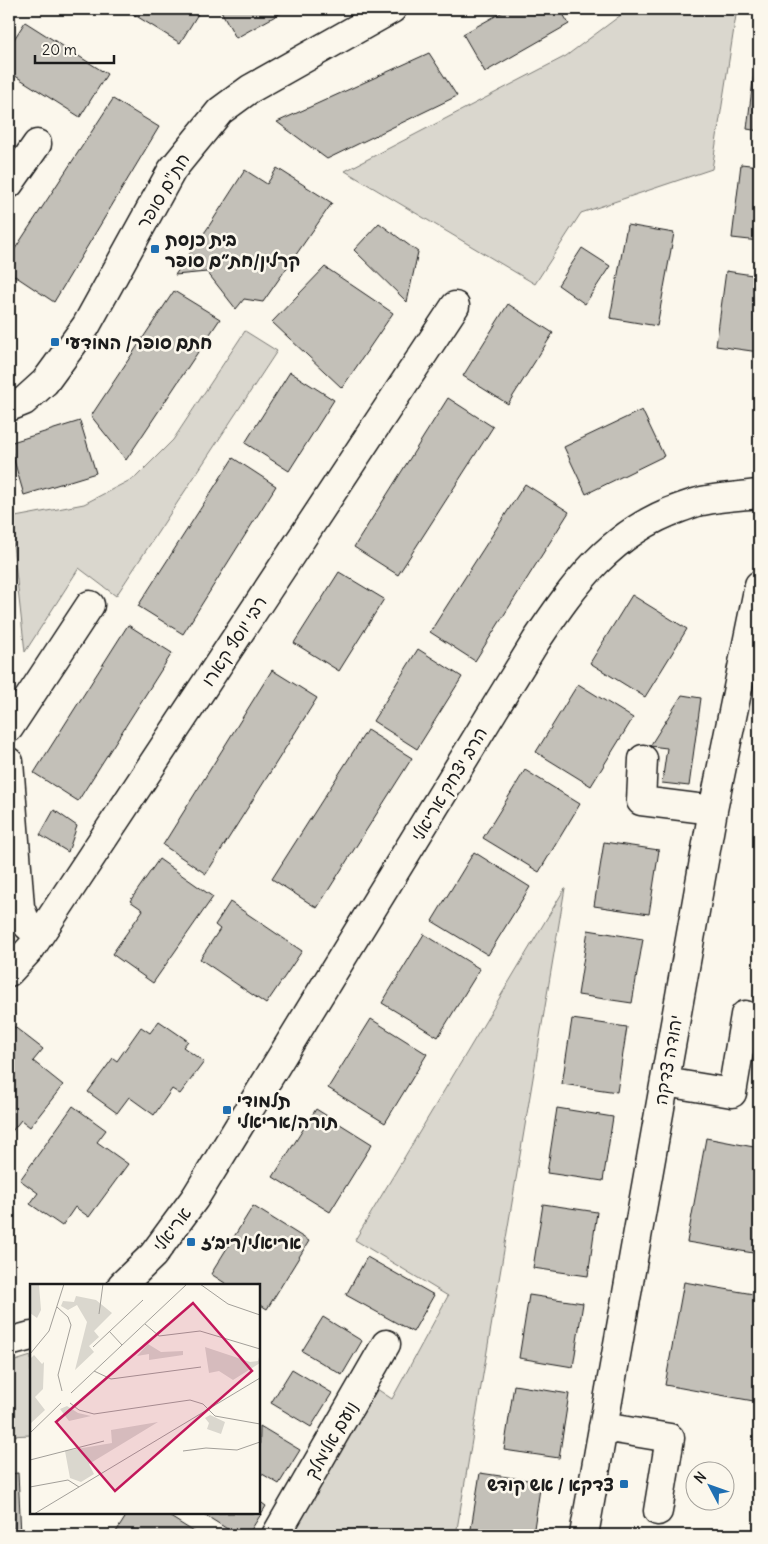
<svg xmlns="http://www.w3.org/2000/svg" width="768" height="1544" font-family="Delius,'Playpen Sans Hebrew',sans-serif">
	<rect width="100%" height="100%" fill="#fbf7ec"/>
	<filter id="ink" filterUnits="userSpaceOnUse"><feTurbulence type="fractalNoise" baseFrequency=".02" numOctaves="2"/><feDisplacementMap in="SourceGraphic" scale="10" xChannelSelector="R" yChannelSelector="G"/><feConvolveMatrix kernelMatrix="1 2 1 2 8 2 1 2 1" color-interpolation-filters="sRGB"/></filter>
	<g filter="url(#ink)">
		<path fill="#dad7ce" stroke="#7b7a75" d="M629,9H737L712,169L581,213L535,284L345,171L566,56Z
			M245,331L277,351L116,596L79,568L25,652L10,518L84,504L136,477L173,440Z
			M565,888L456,1535H292L377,1389L392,1399L448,1296L355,1240Z
			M31,1356V1435L9,1436V1363Z"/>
		<path fill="#c3c0b8" stroke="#1c1c1c" d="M125,9H201L180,43Z
			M220,9H288L236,38Z
			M508,9H560L569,24L485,72L463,34Z
			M25,22L107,74L80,117L9,72V47Z
			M429,53L457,96L327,159L277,122Z
			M756,56H759V131L747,129Z
			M113,99L159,127L54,302L9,272V258Z
			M741,164L759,166V241L732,238Z
			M277,168L332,203L263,302L244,299L236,309L207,272L175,275L209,226L245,170L267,184Z
			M379,223L418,252L407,302L354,250Z
			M627,225L674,233L657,326L610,318Z
			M582,248L610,266L585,304L558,285Z
			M325,267L393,313L342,388L272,322Z
			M726,271L759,276V352L716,346Z
			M174,291L220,319L126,460L91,416Z
			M508,304L553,333L508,404L463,376Z
			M290,372L334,400L289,471L245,443Z
			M448,398L493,427L398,575L354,547Z
			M642,410L664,456L586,494L564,447Z
			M80,421L96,473L24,495L9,443Z
			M233,458L276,486L183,634L138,606Z
			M525,484L569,512L475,661L430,632Z
			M339,572L384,599L339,671L294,643Z
			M632,595L687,629L645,697L590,663Z
			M128,625L172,653L78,801L34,773Z
			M418,649L462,677L417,749L373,721Z
			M272,670L317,698L206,874L163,845Z
			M578,684L633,718L591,786L536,752Z
			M682,695L701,698L689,786L662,783L667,748L650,746Z
			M367,730L412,758L317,908L272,879Z
			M525,770L580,804L539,872L483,838Z
			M54,810L77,826L68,852L40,835Z
			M604,842L659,850L649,914L594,906Z
			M474,852L530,887L488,955L432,921Z
			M159,859L213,897L153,983L112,954L143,910L130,901Z
			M230,902L302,951L266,1004L200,959L220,929L215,925Z
			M588,930L643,939L632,1003L578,995Z
			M424,934L480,969L438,1037L382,1003Z
			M371,1019L427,1054L385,1123L328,1088Z
			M572,1019L627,1027L617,1092L562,1084Z
			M159,1021L188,1041L183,1047L204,1062L180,1094L172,1089L154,1115L129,1097L117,1113L88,1092L113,1058L117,1061L141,1027L150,1033Z
			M12,1025L43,1049L33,1061L63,1085L30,1127L21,1120L9,1135V1030Z
			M73,1106L106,1130L97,1142L128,1164L89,1217L75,1207L62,1226L30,1204L38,1193L20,1180Z
			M557,1108L613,1117L603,1181L547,1173Z
			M316,1109L372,1144L330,1212L273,1177Z
			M706,1138L759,1148V1254L687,1242Z
			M543,1204L597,1212L588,1276L533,1268Z
			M253,1206L309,1241L267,1309L259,1304V1285H228L211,1274Z
			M367,1257L434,1295L413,1332L346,1295Z
			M684,1282L759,1295V1402L665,1385Z
			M529,1295L583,1303L573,1367L519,1358Z
			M323,1317L362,1341L342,1375L302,1351Z
			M292,1369L332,1393L311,1427L271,1403Z
			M514,1385L569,1394L559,1458L504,1450Z
			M260,1426L300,1450L279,1484L259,1472Z
			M18,1473L21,1535H9V1474Z
			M480,1473L541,1482L533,1535H470Z
			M259,1501L266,1506L248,1535H237L205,1515L206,1513H259Z
			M128,1513H164L199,1535H120L116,1532Z"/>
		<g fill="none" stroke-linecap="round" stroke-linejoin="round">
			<g stroke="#1c1c1c" stroke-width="31">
				<path id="minor" d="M9,184L37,144
					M9,407L24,401L45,382L86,326L172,170L220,111L250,89L392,9
					M9,728L90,605
					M643,759L641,801L713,810
					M9,762L20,907L27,925L39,936
					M9,972L31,948L39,936L455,306
					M665,1082L732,1093L745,1015
					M122,1285L153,1255L195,1198L536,641C575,583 611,532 680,508C687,506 695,502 702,501C721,497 740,496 759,494
					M9,1342L31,1336
					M603,1427L670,1438L658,1511
					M276,1535L386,1344
					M584,1535L713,810L759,585"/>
			</g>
			<use href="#minor" stroke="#fbf7ec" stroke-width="28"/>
		</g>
	</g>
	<g fill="#1f6fb2" stroke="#fbf7ec" stroke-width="2">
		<rect x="150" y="244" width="10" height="10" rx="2.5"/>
		<rect x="50" y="337" width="10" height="10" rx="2.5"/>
		<rect x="222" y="1105" width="10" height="10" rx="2.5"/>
		<rect x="186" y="1237" width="10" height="10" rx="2.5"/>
		<rect x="619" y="1479" width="10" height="10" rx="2.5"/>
	</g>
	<g text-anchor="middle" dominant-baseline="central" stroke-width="5" stroke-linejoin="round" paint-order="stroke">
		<g font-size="18" fill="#1c1c1c" stroke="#fbf7ec">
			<text transform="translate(163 191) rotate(-59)">חת"ם סופר</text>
			<text transform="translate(234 641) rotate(-57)">רבי יוסף קארו</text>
			<text transform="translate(449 784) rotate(-59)">הרב יצחק אריאלי</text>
			<text transform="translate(668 1060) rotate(-80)">יהודה צדקה</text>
			<text transform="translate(172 1229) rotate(-53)">אריאלי</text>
			<text transform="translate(331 1440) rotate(-60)">נועם אלימלך</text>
		</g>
		<g font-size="18" font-weight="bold" fill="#1c1c1c" stroke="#fbf7ec" text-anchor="start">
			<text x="165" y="239">בית כנסת<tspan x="165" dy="21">קרלין/חת״ם סופר</tspan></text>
			<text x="65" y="342">חתם סופר/ המודעי</text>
			<text x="237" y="1100">תלמודי<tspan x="237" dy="21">תורה/אריאלי</tspan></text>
			<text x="201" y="1242">אריאלי/ריב׳ז</text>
			<text x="614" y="1484" text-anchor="end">צדקא / אש קודש</text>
		</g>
	</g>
	<g transform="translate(30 1284)">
		<rect width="230" height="230" fill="#fbf7ec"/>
		<path d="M0,0L9,1L11,26L7,34L0,29ZM46,12L66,16L82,29L64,47L69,53L59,62L64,68L45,86L57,38L47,21L38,26L31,22L33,17L44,18ZM118,60L131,68L153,67V71L119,76V70L107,72ZM175,63L220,78L228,77L230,69V79L203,96L189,87L179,89ZM4,71L12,80L14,78L13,105L5,113L15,126L0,140V75ZM37,122L48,129L61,132L39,137L30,125ZM180,131L195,138L191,150L177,145L179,139L175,134ZM128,138L59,180L64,190L51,198L40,194L35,167L82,159L81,146Z" fill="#dad7ce"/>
		<path fill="none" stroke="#a29f99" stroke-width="1" d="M170,0L198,20L230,31M27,23L38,33L41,41L28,91L32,107M69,30L73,0M115,40L129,52L170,47L230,65M79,47L92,61M63,63L113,16M0,70L19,47L34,0M64,87L81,95L171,83M41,109L157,0M40,119L49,126L64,130L160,116L173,120L185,132L230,140M0,149L31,119M153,167L176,164L207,166L230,158M0,176L74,157M0,203L38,196L49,203M4,230L230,94"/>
		<path fill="#c2185b" fill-opacity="0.15" stroke="#c2185b" stroke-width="2.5" d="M163,19L222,87L85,207L26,138Z"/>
		<rect width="230" height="230" fill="none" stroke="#1c1c1c" stroke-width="2.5"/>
	</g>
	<rect width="768" height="1544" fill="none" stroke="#fbf7ec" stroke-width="30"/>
	<rect x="15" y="15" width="738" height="1514" fill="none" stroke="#1c1c1c" stroke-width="2" filter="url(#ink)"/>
	<g transform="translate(710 1486) rotate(311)"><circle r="24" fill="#fbf7ec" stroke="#a29f99"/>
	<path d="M0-4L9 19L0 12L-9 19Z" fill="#1f6fb2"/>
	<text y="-8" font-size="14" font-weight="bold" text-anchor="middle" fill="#1c1c1c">N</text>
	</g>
	<path d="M35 55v8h79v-8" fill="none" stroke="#1c1c1c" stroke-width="2.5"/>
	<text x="42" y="55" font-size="15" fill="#1c1c1c" stroke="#fbf7ec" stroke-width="4" paint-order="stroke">20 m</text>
</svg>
